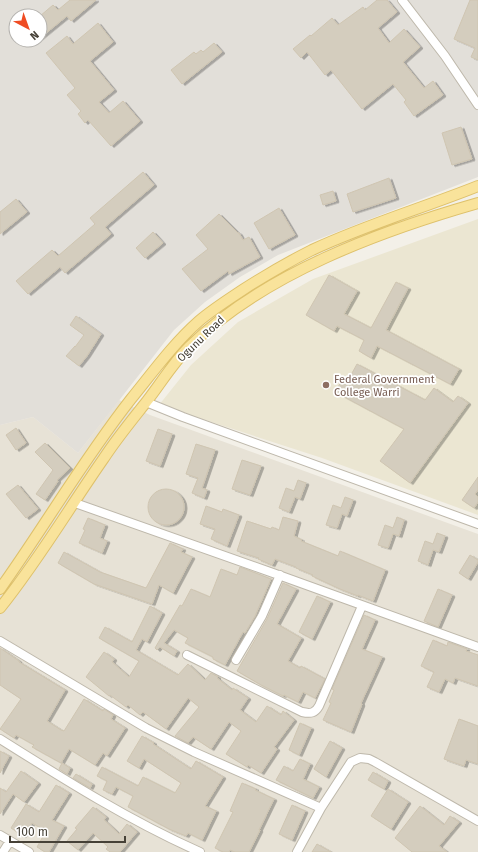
<svg xmlns="http://www.w3.org/2000/svg" width="478" height="852" font-family="'Fira Sans',sans-serif">
	<defs>
		<filter id="shadow"><feDropShadow dx="3" dy="1.5" stdDeviation="0" flood-color="#0004"/></filter>
	</defs>
	<rect width="100%" height="100%" fill="#f3f0e8"/>
	<path fill="#e7e2d6" d="M119,400L150,415L478,534V852H0V425L33,417L78,453Z"/>
	<path fill="#e2dfd9" fill-rule="evenodd" d="M0,0H478V177L278,255L240,277L205,302L174,330L78,453L33,417L0,425ZM16,16H40V40H16Z"/>
	<path fill="#ebe6d2" d="M478,219V515L322,458L159,405L191,365L238,322L313,279Z"/>
	<path fill="#d4cdbe" stroke="#cfc5b1" filter="url(#shadow)" d="M70,0H96L71,21L67,16L40,38V16L53,5L58,10Z
		M377,0H387L397,12L378,28L389,43L404,29L420,47L403,62L424,88L433,81L443,95L414,116L404,102L406,100L393,84L362,109L331,70L325,75L307,52L301,58L293,49L310,35L311,36L332,18L338,25L363,7L365,10Z
		M470,0H478V60L471,57L475,48L454,39Z
		M98,23L113,42L90,61L114,90L99,102L109,113L123,101L140,121L111,146L88,120L85,123L78,114L81,111L67,95L75,88L46,53L67,36L73,44Z
		M214,43L222,52L182,84L171,70L194,52L196,54L201,50L203,52Z
		M461,127L472,159L452,165L442,133Z
		M143,172L154,185L105,227L111,234L65,273L60,267L28,294L16,281L52,250L58,256L95,224L90,218Z
		M389,178L396,198L353,212L347,194Z
		M333,191L336,201L323,205L320,195Z
		M16,199L27,212L0,234V212Z
		M279,208L295,235L269,249L254,223Z
		M219,214L238,233H239L243,240L249,237L260,257L229,274L228,271L201,291L182,269L208,249L196,235Z
		M153,232L163,243L145,258L136,248Z
		M329,275L357,291L344,314L371,328L396,282L408,288L386,330L459,369L450,384L377,346L371,358L359,351L364,340L337,326L334,331L306,315Z
		M76,316L101,334L87,356L79,366L66,356L75,346V347L84,335L70,325Z
		M357,364L425,400L434,388L453,402L458,396L468,403L410,483L380,461L404,429L335,392L341,382L346,384Z
		M16,428L26,443L16,450L6,435Z
		M158,429L172,434L160,466L146,461Z
		M45,443L70,468L57,480L58,481L45,500L36,494L53,470L35,452Z
		M196,444L215,450L202,488L207,490L204,498L192,493L198,478L186,474Z
		M242,460L261,466L250,495L232,489Z
		M478,477V490L475,494L478,497V502L474,508L462,500Z
		M298,480L306,483L300,499L295,497L289,512L279,508L286,488L294,491Z
		M18,485L38,509L26,518L6,494Z
		M148 507a18 18 0 1 1 36 0a18 18 0 1 1-36 0Z
		M345,497L353,500L347,516L342,514L337,528L326,525L333,505L341,508Z
		M206,506L222,512L223,509L239,515L227,546L211,539L215,529L200,524Z
		M283,517L298,521L294,536L302,540L301,541L338,556L340,551L385,570L373,601L358,595V596L340,589L312,576L313,575L296,568V567L275,559L272,565L258,559L259,558L237,551L247,521L271,529L272,527L279,530Z
		M397,517L404,520L399,536L393,534L388,548L378,545L385,525L393,528Z
		M88,518L105,525L100,538L107,541L102,553L79,543L85,530L83,529Z
		M437,533L445,536L439,552L433,550L428,565L418,561L425,541L433,544Z
		M170,543L183,549L181,552L192,557L173,593L159,585L152,604L94,584L58,563L64,552L100,572L146,588Z
		M470,555L478,560V562L468,579L459,573Z
		M240,567L271,579L255,616L245,633L243,632L225,665L213,659V657L185,643L188,638L174,630L164,643L177,651L174,656L160,647L157,650L155,648L180,605L182,606L191,589L210,597L221,569L237,575Z
		M283,583L296,589L277,624L301,638L288,661L300,668L301,666L325,679L315,698L303,692L298,702L284,695L283,696L261,685L237,671L267,619Z
		M438,589L452,595L438,627L424,621Z
		M317,596L330,602L312,639L299,632Z
		M150,606L162,613L147,642L142,639L136,650L178,675L188,664L205,680L211,673L218,677L217,678L232,690L233,688L248,698L240,710L256,722L267,706L281,715L283,711L294,720L274,747L277,749L261,773L248,765L247,767L226,754L241,731L229,722L211,749L193,737L188,743L175,736L199,707L188,698L166,729L143,712L140,715L128,705L126,707L110,695L109,696L86,677L104,652L114,659L112,662L129,677L139,661L99,638L105,627L132,642Z
		M364,615L375,620L362,649L382,657L361,703L362,704L351,732L323,720L331,703L329,702L334,690L332,689Z
		M433,640L447,646L448,642L467,649L466,651L478,655V686L455,678L453,683L445,679L439,692L427,687L434,672L421,666Z
		M0,648L19,661V662L65,690L47,721L61,730L64,731L84,699L103,711L104,709L113,715L111,719L125,728L107,756L103,753L95,765L69,749L61,763L32,747L34,745L16,735L14,738L0,729L21,699L0,685Z
		M459,719L478,726V764L466,760L464,766L444,759Z
		M300,723L311,728L299,755L289,750Z
		M142,736L154,743L153,744L191,769L196,761L223,777L205,806L216,811L202,840L188,833L186,836L169,829L128,807L133,796L116,787L112,794L103,790L107,781L97,776L102,767L138,786L143,777L175,793L181,783L144,759L139,768L127,761Z
		M330,741L342,748L326,777L314,769Z
		M0,751L9,756L0,773Z
		M300,759L310,764L303,779L319,787L313,798L276,780L284,766L293,771Z
		M62,763L70,768L67,774L59,769Z
		M21,771L38,783L24,802L13,794L0,814V788L6,792Z
		M373,772L388,781L384,789L368,780Z
		M76,774L92,784L90,788L73,778Z
		M242,783L256,789L255,790L274,799L259,830H260L249,852H235L230,850L229,852H223L215,848L233,812L230,811Z
		M56,785L69,793L52,820L64,826L49,852H45L37,847L46,831L32,823L23,836L11,828L26,804L39,812Z
		M388,789L408,802L391,829L371,816Z
		M292,805L305,811L292,840L279,834Z
		M420,806L444,825L450,816L459,822L439,846L447,852H412L395,838Z
		M93,807L106,817L104,820L119,834L127,824L137,832L120,852H110L106,849L108,847L93,833L78,850L67,841L77,829L75,828Z
		M317,844L331,852H312Z"/>
	<g fill="none" stroke-linecap="round" stroke-linejoin="round">
		<g stroke="#beb8ab" stroke-width="10">
			<path id="minor" d="M402,0L445,56L478,105
				M146,402L183,417L478,524
				M75,503L273,573L478,647
				M0,641L146,728L194,752L321,808
				M187,655L302,712C311,714 315,713 319,706L362,606
				M236,660L262,616L280,575
				M0,739C65,780 130,821 200,852
				M0,835L29,852
				M3,852L10,841
				M297,852L321,808L351,762L360,758L369,759L375,762L478,821"/>
		</g>
		<g stroke="#dec16b" stroke-width="12">
			<path id="major" d="M0,589C45,526 83,460 131,399C153,372 173,344 199,321C213,309 229,299 244,289C266,275 288,262 312,250C365,225 423,208 478,186
				M0,608C38,561 69,508 104,458C117,438 132,420 147,401C161,383 173,363 189,347C263,274 380,231 478,203"/>
		</g>
		<use href="#minor" stroke="#fff" stroke-width="8"/>
		<use href="#major" stroke="#f9e39b" stroke-width="10"/>
	</g>
	<circle fill="#8d6e63" stroke="#fff" stroke-width="1.5" cx="326" cy="385" r="4"/>
	<g text-anchor="middle" dominant-baseline="central" stroke-width="3.5" stroke-linejoin="round" paint-order="stroke">
		<g font-size="11" fill="#464137" stroke="#fff">
			<text transform="translate(201 339) rotate(-44)">Ogunu Road</text>
		</g>
		<g font-size="11" fill="#785e54" stroke="#fff" text-anchor="start">
			<text x="334" y="379">Federal Government<tspan x="334" dy="13">College Warri</tspan></text>
		</g>
	</g>
	<g transform="translate(28 28) rotate(139)"><circle r="19" fill="#ffffff" stroke="#b5b3af"/>
	<path d="M0-3L7 15L0 10L-7 15Z" fill="#ef4c23"/>
	<text y="-6" font-size="11" font-weight="bold" text-anchor="middle" fill="#464137">N</text>
	</g>
	<path d="M10 836v6h115v-6" fill="none" stroke="#464137" stroke-width="2"/>
	<text x="16" y="836" font-size="12" fill="#464137" stroke="#ffffff" stroke-width="3" paint-order="stroke">100 m</text>
</svg>
